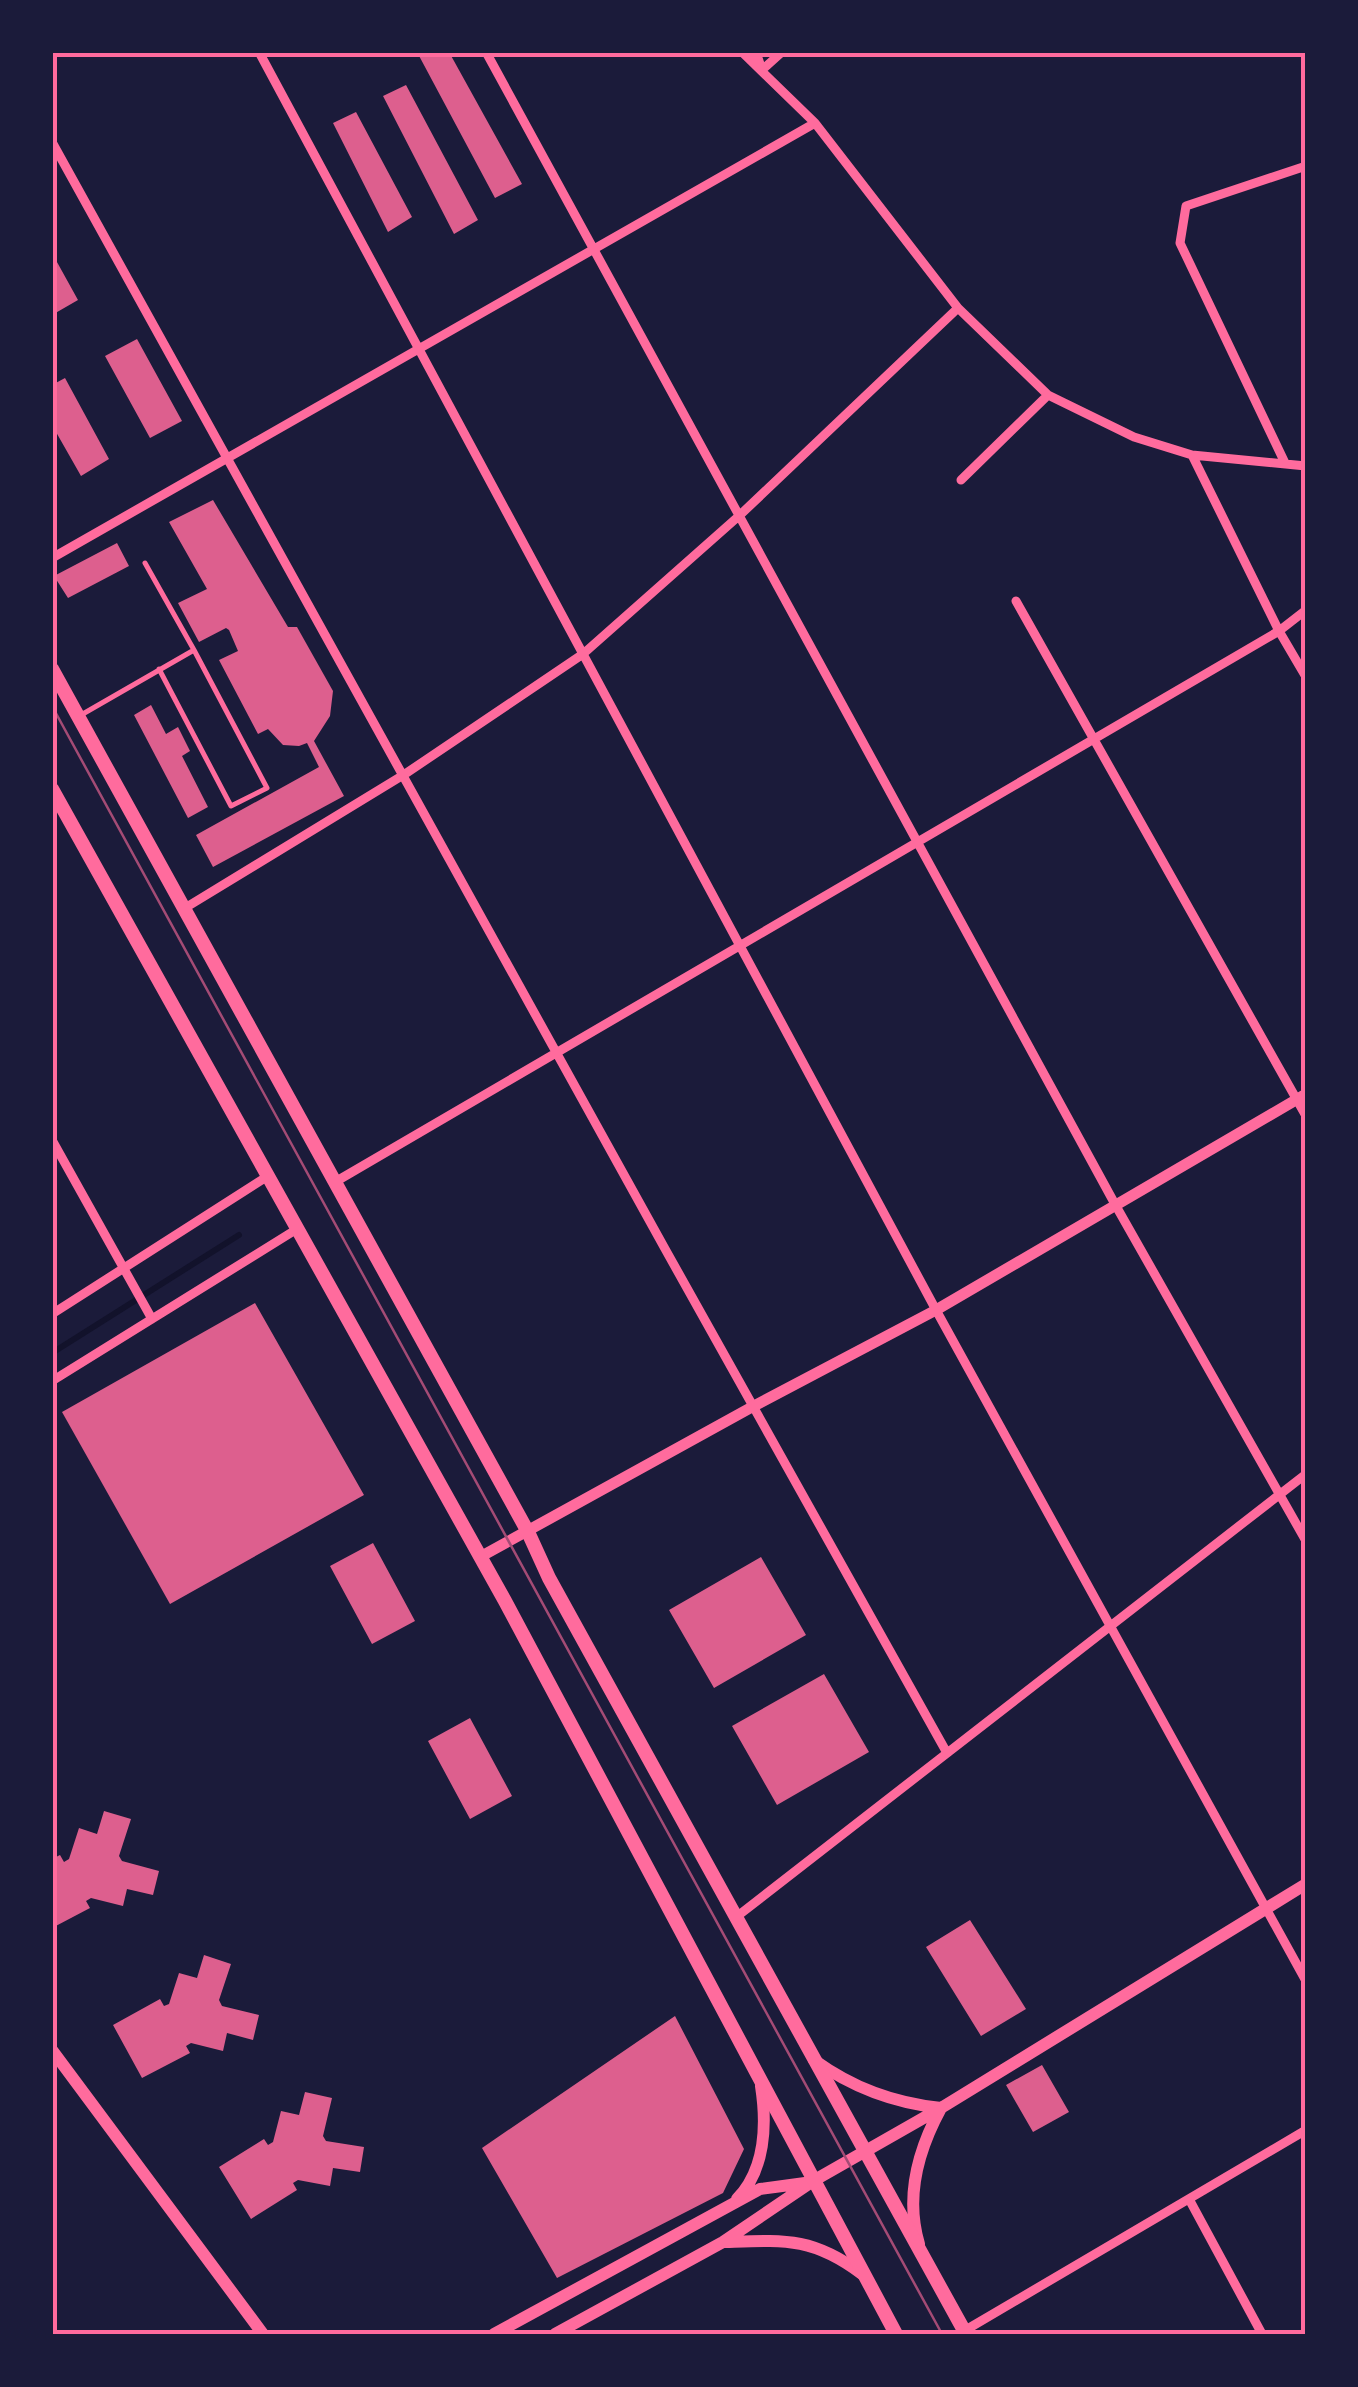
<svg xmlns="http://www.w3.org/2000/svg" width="1358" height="2387" font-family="Barlow,sans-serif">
	<rect width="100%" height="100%" fill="#1b1b3a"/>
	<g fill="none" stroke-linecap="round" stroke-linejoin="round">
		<path stroke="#12122b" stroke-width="6" d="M52,1353L239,1235"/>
	</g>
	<path fill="#dd5f8e" d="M417,52H449L522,184L495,198Z
		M406,85L478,220L454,234L383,96Z
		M356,112L412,217L388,232L333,123Z
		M52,253L78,300L52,315Z
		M137,339L182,421L150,438L105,356Z
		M65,378L109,459L81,476L52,425V385Z
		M213,500L288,627H297L333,691L330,716L314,741L344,796L213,867L196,835L319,767L307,743L299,746L283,745L268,729L258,734L219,660L238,651L229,630L226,628L199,642L178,603L207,589L169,522Z
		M117,543L129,566L68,598L54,576Z
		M151,705L166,734L178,727L190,751L182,756L208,807L188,818L134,715Z
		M255,1303L364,1495L170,1604L62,1412Z
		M373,1543L415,1621L372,1644L330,1566Z
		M761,1557L806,1635L714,1688L669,1610Z
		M824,1674L869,1752L777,1805L732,1726Z
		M470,1718L512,1796L470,1819L428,1741Z
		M104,1811L131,1819L119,1856L122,1861L159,1871L153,1895L127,1889L123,1906L91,1898L86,1901L90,1908L52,1928V1859L60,1855L64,1862L69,1859L79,1828L97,1834Z
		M970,1920L1026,2009L981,2036L926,1947Z
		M204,1955L231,1964L219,2000L222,2006L259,2015L253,2040L227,2033L223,2051L191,2043L186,2046L190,2053L142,2078L113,2025L160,1999L164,2006L169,2004L179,1973L197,1978Z
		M675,2016L744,2149L723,2193L557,2278L482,2148Z
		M1042,2065L1069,2112L1033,2132L1006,2085Z
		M305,2092L332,2098L323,2136L326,2141L364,2147L360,2172L333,2168L330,2186L298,2180L293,2183L297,2190L251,2219L219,2167L264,2139L268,2145L273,2142L281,2111L299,2115Z"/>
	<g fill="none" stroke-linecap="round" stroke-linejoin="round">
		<path stroke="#ff6b9d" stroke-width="5" d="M145,563L194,650
			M81,715L194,650L267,788L231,806L159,669"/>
		<path stroke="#ff6b9d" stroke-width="9" d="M259,52L936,1310L1306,1981
			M486,52L1116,1206L1306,1541
			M742,52L815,123L958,308L1048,395L1134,437L1192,455L1306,466
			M756,52L762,70L782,52
			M52,142C351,678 645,1218 947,1753
			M1192,455L1279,631L1306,677
			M1285,463L1180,243L1186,206L1306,166
			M961,480L1048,395
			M52,558L815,123
			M1016,601L1306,1116
			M185,908L405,774L583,654L740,515L958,308
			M52,1140L152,1319
			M335,1182L1279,631L1306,610
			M52,1314L268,1176
			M52,1381L297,1229
			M735,1918L1306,1474
			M1189,2199L1262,2334
			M964,2331L1306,2130"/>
		<path stroke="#ff6b9d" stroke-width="11" d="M480,1557L752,1407L936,1310L1306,1094"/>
		<path stroke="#ff6b9d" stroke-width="12" d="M52,2050L263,2334
			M814,2060C853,2088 893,2103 941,2108C918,2150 905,2197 919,2244
			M737,2199C765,2170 767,2125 761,2086
			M726,2242C784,2240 813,2237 862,2274
			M494,2334L760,2189L805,2183
			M555,2334L723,2242L813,2181L941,2108L1306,1884"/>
		<path stroke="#ff6b9d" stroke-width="14" d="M52,669L528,1532L549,1578L966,2334
			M52,789L505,1601L896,2334"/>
		<path stroke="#a44b75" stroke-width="2.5" d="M52,706L942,2334"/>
	</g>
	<rect width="1358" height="2387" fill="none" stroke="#1b1b3a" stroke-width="110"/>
	<rect x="55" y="55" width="1248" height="2277" fill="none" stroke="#ff6b9d" stroke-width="4"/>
</svg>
